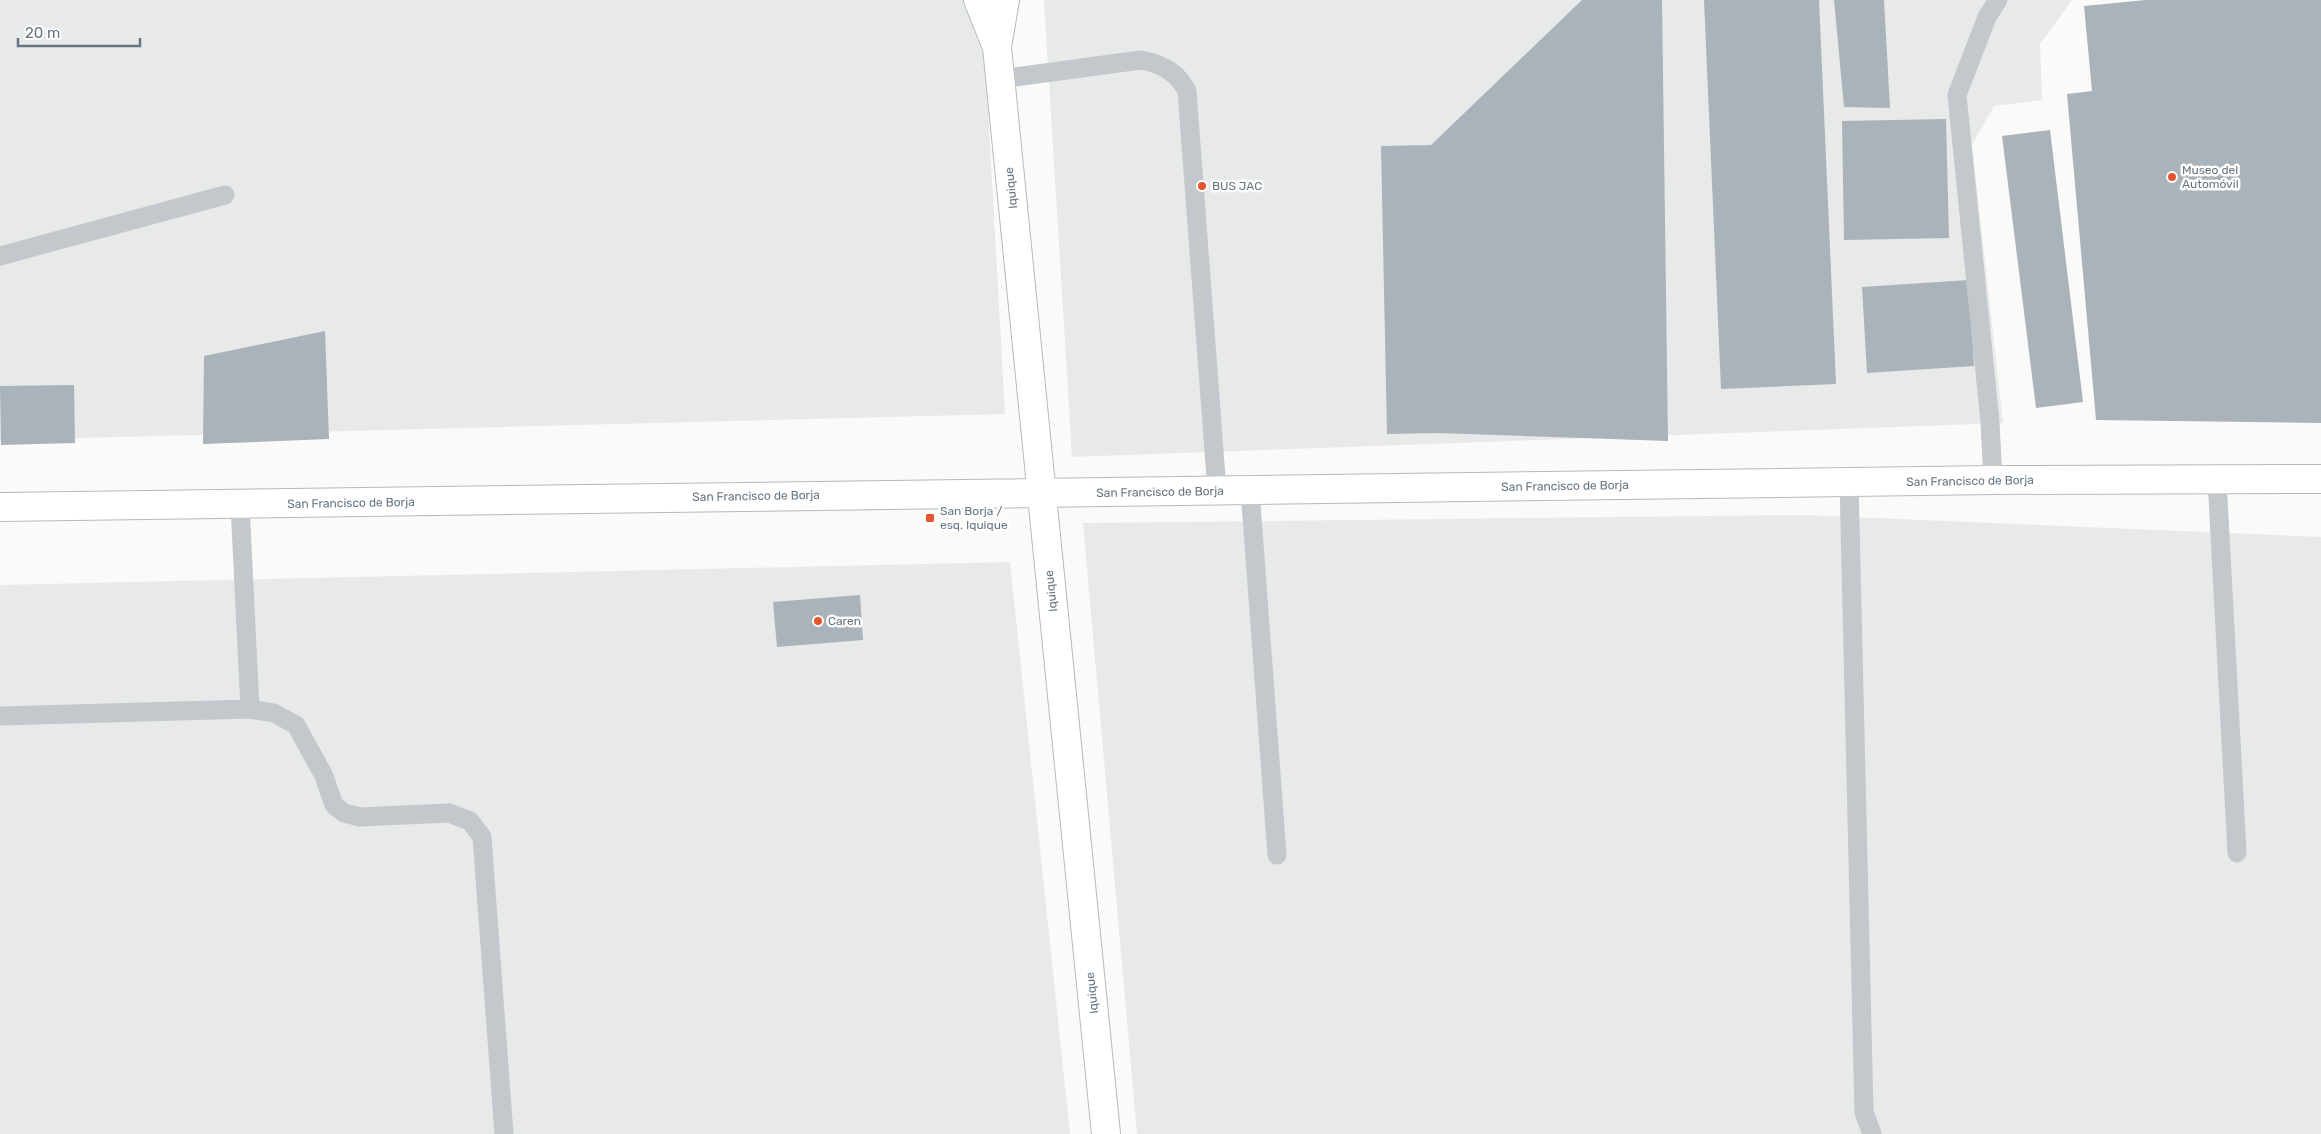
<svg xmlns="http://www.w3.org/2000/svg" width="2321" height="1134" font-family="Rubik,sans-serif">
	<rect width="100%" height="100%" fill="#fafaf8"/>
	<path fill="#e8e9e9" d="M0,0H982L1005,414L0,440Z
		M1044,0H2072L2040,44L2042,100L1994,106L1972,145L2003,423L1072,457Z
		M1804,515L2321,537V1134H1137L1083,523Z
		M1010,562L1070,1134H0V585Z"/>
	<path fill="#aab3b9" d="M1582,0H1662L1668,441L1438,433L1387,434L1381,146L1431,145Z
		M1704,0H1819L1836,384L1721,389Z
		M1834,0H1884L1890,108L1844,107Z
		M2146,0H2321V423L2096,420L2067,94L2092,91L2084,6Z
		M1946,119L1949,238L1844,240L1842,121Z
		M2050,130L2083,402L2036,408L2002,136Z
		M1969,280L1974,366L1867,373L1862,287Z
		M325,331L329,439L203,444L204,356Z
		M74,385L75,443L1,445L0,386Z
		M860,595L863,640L777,647L773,602Z"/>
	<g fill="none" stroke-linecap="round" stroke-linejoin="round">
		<g stroke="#b3babf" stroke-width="30">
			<path id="secondary" d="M978,0L997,47
				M1005,0L997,47L1106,1134
				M0,507L1993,480L2321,479"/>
		</g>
		<path stroke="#c3c8cc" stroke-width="19" d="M1000,79L1141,60C1162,64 1177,72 1187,91L1217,491
			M0,256L225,195
			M2217,479L2237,853
			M1993,480L1990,422L1957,95L1987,17L1998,0
			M1849,482L1864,1112L1872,1134
			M1250,490L1277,855
			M240,505L250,709
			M0,716L250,709L274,713L296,725L324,776L334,805L344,813L360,817L449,813L470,821L482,837L504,1134"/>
		<use href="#secondary" stroke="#fff" stroke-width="28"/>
	</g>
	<g fill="#e4572e" stroke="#fff" stroke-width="2">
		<circle cx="2172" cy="177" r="5"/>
		<circle cx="1202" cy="186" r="5"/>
		<rect x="925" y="513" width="10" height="10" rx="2.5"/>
		<circle cx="818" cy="621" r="5"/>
	</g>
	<g text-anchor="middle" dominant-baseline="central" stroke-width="5" stroke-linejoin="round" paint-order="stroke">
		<g font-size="12" fill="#657683" stroke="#fff" text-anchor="start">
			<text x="2182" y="170">Museo del<tspan x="2182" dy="14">Automóvil</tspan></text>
			<text x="1212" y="186">BUS JAC</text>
			<text x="940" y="511">San Borja /<tspan x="940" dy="14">esq. Iquique</tspan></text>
			<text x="828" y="621">Caren</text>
		</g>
		<g font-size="12" fill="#657683" stroke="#fff">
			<text transform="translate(1011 188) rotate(-96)">Iquique</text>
			<text transform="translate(1970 481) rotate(-1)">San Francisco de Borja</text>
			<text transform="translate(1565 486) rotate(-1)">San Francisco de Borja</text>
			<text transform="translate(1160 492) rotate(-1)">San Francisco de Borja</text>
			<text transform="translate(756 496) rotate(-1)">San Francisco de Borja</text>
			<text transform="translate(351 503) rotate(-1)">San Francisco de Borja</text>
			<text transform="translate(1051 591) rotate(-96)">Iquique</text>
			<text transform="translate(1092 993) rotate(-96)">Iquique</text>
		</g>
	</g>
	<path d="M18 38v8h122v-8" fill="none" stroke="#657683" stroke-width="2.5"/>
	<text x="25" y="38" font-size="15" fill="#657683" stroke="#ffffff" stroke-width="4" paint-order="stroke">20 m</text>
</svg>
